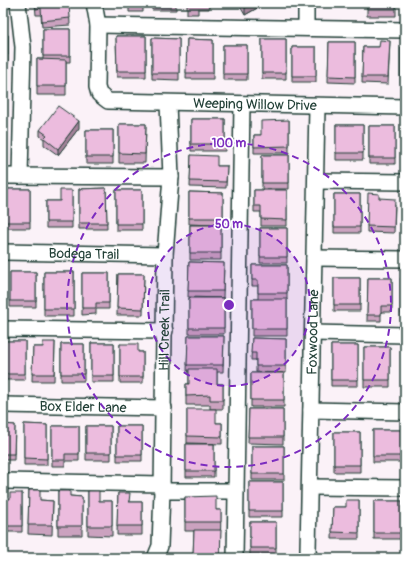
<svg xmlns="http://www.w3.org/2000/svg" width="408" height="561" font-family="Pangolin,sans-serif">
	<rect width="100%" height="100%" fill="#fbf2f8"/>
	<filter id="ink" filterUnits="userSpaceOnUse"><feTurbulence type="fractalNoise" baseFrequency=".025" numOctaves="2"/><feDisplacementMap in="SourceGraphic" scale="8" xChannelSelector="R" yChannelSelector="G"/><feConvolveMatrix kernelMatrix="1 2 1 2 8 2 1 2 1" color-interpolation-filters="sRGB"/></filter>
	<g filter="url(#ink)">
		<g fill="none" stroke-linecap="round" stroke-linejoin="round">
			<g stroke="#1f3d34" stroke-width="18">
				<g id="minor">
					<path d="M18,3L23,47L20,176"/>
					<path id="s1" d="M94,3L98,25L97,87L99,94L108,101L405,107"/>
					<path d="M98,25L405,30"/>
					<path d="M306,28V3"/>
					<path d="M3,176L171,177"/>
					<path d="M316,181L405,182"/>
					<path id="s2" d="M3,252L165,255"/>
					<path d="M314,258L405,259"/>
					<path d="M3,329L165,331"/>
					<path d="M313,333L405,335"/>
					<path id="s3" d="M3,405L164,408"/>
					<path d="M311,410L405,412"/>
					<path d="M3,481L162,484"/>
					<path d="M310,487L405,488"/>
					<path d="M162,491H236"/>
					<path id="s4" d="M155,558L160,546L162,491L165,255L171,177L168,103"/>
					<path d="M235,558L242,104"/>
					<path id="s5" d="M309,558L308,550L317,107"/>
				</g>
			</g>
			<use href="#minor" stroke="#fff" stroke-width="15"/>
		</g>
		<path fill="#cba2bf" stroke="#1f3d34" d="M35,3H69L70,25L42,27L41,15H36Z
			M116,3H143V12H129V5H116Z
			M152,3H176V10H152Z
			M187,3H209V9H198V14H187Z
			M238,3H266L245,15Z
			M367,3H396V16H367Z
			M43,29H70V62H66V95H37V59H43Z
			M3,35H8V64H5L6,135H3Z
			M116,36H146V77H117Z
			M152,38L179,39V80L152,79Z
			M187,39L213,40V79H186Z
			M262,39H286V79H262Z
			M390,41L388,84L362,83L363,47H379Z
			M329,42H355V83L328,82Z
			M223,45H247V80H223Z
			M292,47H316V82H292Z
			M401,47H405V83H401Z
			M191,119H225V151H191Z
			M289,120V153H254V135H261Z
			M119,124H146L145,163H119Z
			M336,125H363V160H336Z
			M369,126H395V164H369Z
			M79,128L58,155L44,145V139L40,136V130Z
			M86,130H113V164H86Z
			M191,155L217,166H227L226,188L190,187Z
			M262,155H289V189H262Z
			M106,188L107,229H79V189Z
			M4,189H30V228H4Z
			M72,190V228H46V201H60Z
			M116,190H142V230H116Z
			M254,190H287V226H261V212H254Z
			M189,192L223,193V225H221V260H190V225H211L189,224Z
			M334,194H360V233H334Z
			M379,198L395,205L394,233L367,232V226Z
			M260,228H287V263H260Z
			M189,262L224,263L223,298L188,297Z
			M252,265H287V336H252V299H258V286H252Z
			M10,272H36V307H10Z
			M44,272H74V316H44Z
			M82,273H109V309H96V314L82,315Z
			M118,274H144L143,315H117Z
			M334,278H360V311H334Z
			M368,278H392V312H381V321H367Z
			M401,278H405V320H401Z
			M189,298H224V334H189Z
			M188,336H224L223,372H217V384H223V409H210V405H186V384H189V371H187Z
			M252,338L286,339V373H284V407H251V373H283L256,372V360H251Z
			M3,341H25V380H3Z
			M55,342L54,381H32L33,347H43Z
			M91,343H114V382H91Z
			M61,344H84V381H61Z
			M120,344L138,352H143V383H120Z
			M331,345H358V386H331Z
			M364,347H390V387H364Z
			M187,409L216,423H222V444L187,443Z
			M249,409H283V444L248,443Z
			M3,424L15,425L14,460H3Z
			M24,424L47,425V465H24Z
			M52,426H79V461H65V466H52Z
			M86,426H111V460H86Z
			M117,426H142V461H117Z
			M373,430H401V462H373Z
			M334,432H360V472H334Z
			M186,444H214V477H186Z
			M252,446H284V480H252Z
			M249,482H283V517H249Z
			M29,490L40,500L53,501L52,535L28,534Z
			M58,491L70,496L82,497V535H58Z
			M88,491L99,501H112V536L88,535Z
			M22,493V532H3V499H10Z
			M118,493L130,502H142V535H117Z
			M185,497L216,510H221L220,558H193L194,531H185Z
			M359,500V539H332L333,507H346Z
			M374,501H402V539H374Z
			M250,522H276V555H250Z"/>
		<path fill="#a5849b" stroke="#1f3d34" d="M255,3H266L245,15V8Z
			M5,7V14L3,15V8Z
			M79,121V128L58,155V149Z"/>
		<path fill="#ecbcde" stroke="#1f3d34" d="M35,3H69L70,18L42,21L41,8L36,9Z
			M129,3H143V5H129Z
			M152,3H176V4H152Z
			M187,3H198V4H187Z
			M242,3H255L245,8Z
			M367,3H396V9H367Z
			M43,29H70V56H43Z
			M3,35H8V55H3Z
			M116,36H146V71H117Z
			M152,38L179,39V73H152Z
			M187,39L213,40V73H186Z
			M262,39H286V73H262Z
			M380,40L390,41L388,77H362L363,47H379Z
			M329,42H355V77L328,76Z
			M223,45H247V74H223Z
			M292,47H316V76H292Z
			M401,47H405V77H401Z
			M37,59L66,60V86H37Z
			M3,63H5L6,90H3Z
			M3,99H6V125H3Z
			M58,106L79,121L58,149L44,138L47,135L40,130Z
			M191,119H225V144H191Z
			M289,120V146L254,147V135H261V121Z
			M119,124H146L145,154L119,153Z
			M336,125H363V153H336Z
			M404,125H405V153H404Z
			M369,126H395V158H369Z
			M86,130H113V157H86Z
			M191,155L217,156V166H227L226,182L190,181Z
			M262,155H289V183H262Z
			M106,188L107,223H79V189Z
			M4,189H30V222H4Z
			M60,190H72V222H46V201H60Z
			M116,190H142V224H116Z
			M254,190H287V220L261,219V206H254Z
			M189,192L223,193V218H189Z
			M368,193L379,194V198L395,199L394,227L367,226Z
			M334,194H360V227H334Z
			M190,225H221V253H190Z
			M260,228H287V257H260Z
			M189,262L224,263L223,291H188Z
			M252,265H287V293H258V280H252Z
			M10,272H36V301H10Z
			M44,272H74V309H44Z
			M82,273H109V303H96V308H82Z
			M118,274H144L143,309L117,308Z
			M334,278H360V305H334Z
			M368,278H392V306H381V315H367Z
			M401,278H405V314H401Z
			M189,298H224V328H189Z
			M252,299H287V329H252Z
			M188,336H224L223,365H187Z
			M252,338L286,339V366H256V353H251Z
			M3,341H25V374H3Z
			M43,342H55L54,374H32L33,347H43Z
			M91,343H114V376H91Z
			M61,344H84V374H61Z
			M120,344H138V352H143V377H120Z
			M331,345H358V380H331Z
			M364,347H390V380H364Z
			M189,369H217V384H223V400H210V395L186,396V384H189Z
			M251,373H284V400H251Z
			M187,409H216V423H222V437L187,436Z
			M249,409H283V437H248Z
			M3,424L15,425L14,454H3Z
			M24,424L47,425V459L24,458Z
			M52,426H79V454H65V460H52Z
			M86,426H111V453H86Z
			M117,426H142V455H117Z
			M373,430H401V456H373Z
			M334,432H360V465H334Z
			M186,444H214V471H186Z
			M252,446H284V474H252Z
			M249,482H283V511H249Z
			M29,490H40V500L53,501L52,525H28Z
			M58,491H70V496L82,497V526H58Z
			M88,491H99V501H112V526H88Z
			M10,493H22V526H3V499H10Z
			M118,493H130L129,502H142V526H117Z
			M216,496V510H221V522H185V497Z
			M346,500H359V533L332,532L333,507H346Z
			M374,501H402V533H374Z
			M250,522H276V548H250Z
			M194,530H221L220,558H207V555H193Z"/>
	</g>
	<circle cx="229" cy="305" r="81" fill="#7b2cbf" fill-opacity=".12"/>
	<g fill="none" stroke="#7b2cbf" stroke-width="2" stroke-dasharray="7 5">
		<circle cx="229" cy="305" r="81"/>
		<circle cx="229" cy="305" r="162"/>
	</g>
	<g text-anchor="middle" dominant-baseline="central" stroke-width="3.5" stroke-linejoin="round" paint-order="stroke">
		<g font-size="14" fill="#1f3d34" stroke="#fff">
			<text stroke="none"><textPath href="#s1" startOffset="250">Weeping Willow Drive</textPath></text>
			<text stroke="none"><textPath href="#s2" startOffset="81">Bodega Trail</textPath></text>
			<text stroke="none"><textPath href="#s4" startOffset="229">Hill Creek Trail</textPath></text>
			<text stroke="none"><textPath href="#s5" startOffset="226">Foxwood Lane</textPath></text>
			<text stroke="none"><textPath href="#s3" startOffset="80">Box Elder Lane</textPath></text>
		</g>
	</g>
	<circle cx="229" cy="305" r="6" fill="#7b2cbf" stroke="#fff" stroke-width="2"/>
	<g font-size="12" text-anchor="middle" font-weight="bold" fill="#7b2cbf" stroke="#fff" stroke-width="3.5" stroke-linejoin="round" paint-order="stroke">
		<text x="229" y="147">100 m</text>
		<text x="229" y="228">50 m</text>
	</g>
	<rect width="408" height="561" fill="none" stroke="#fff" stroke-width="16"/>
	<rect x="8" y="8" width="392" height="545" fill="none" stroke="#1f3d34" stroke-width="1.5" filter="url(#ink)"/>
</svg>
